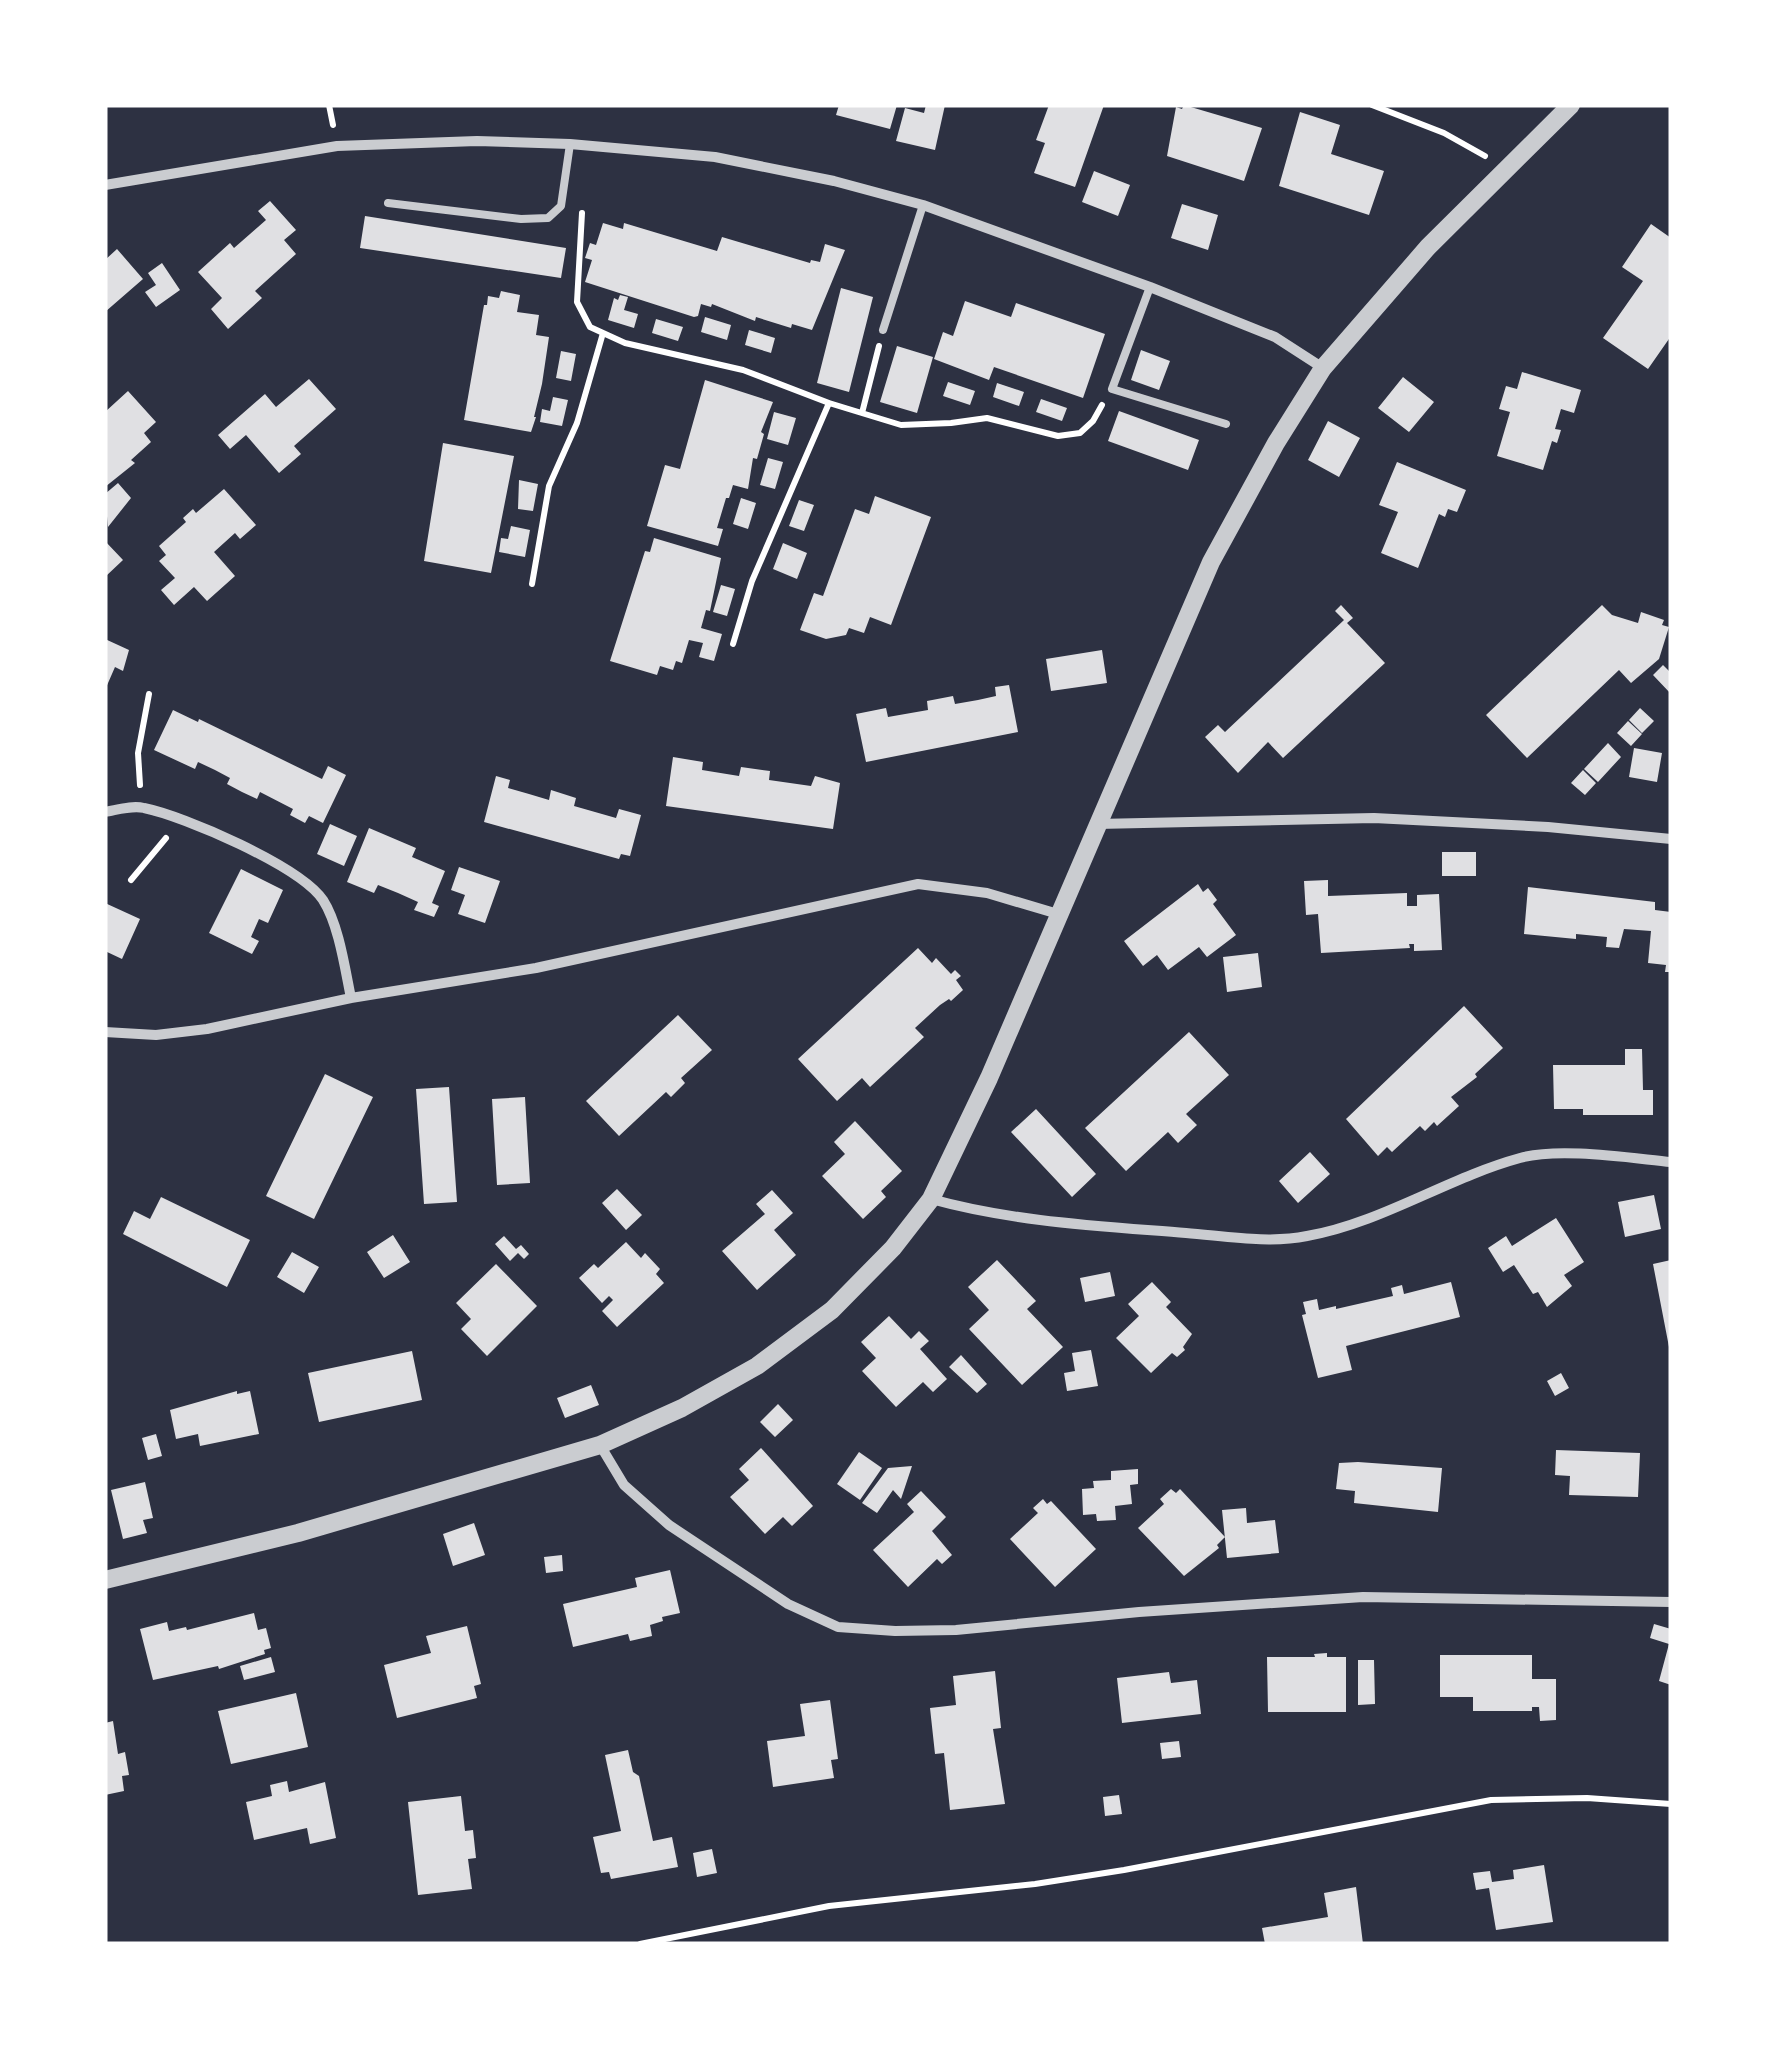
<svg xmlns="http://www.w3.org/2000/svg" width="1776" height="2049" font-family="'Source Sans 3',sans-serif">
	<rect width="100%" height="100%" fill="#2d3142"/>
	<path fill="#e0e0e3" d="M839,105H897L890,129L836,115Z
		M926,105H945L935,150L896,141L905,108L924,113Z
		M1049,105H1104L1075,187L1034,173L1045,143L1036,140Z
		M1184,105L1262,128L1244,181L1167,156L1176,107L1182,109Z
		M1300,112L1340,125L1331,154L1384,171L1369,215L1279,186Z
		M1094,171L1130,185L1118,216L1082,202Z
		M270,201L296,230L284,240L296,254L255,291L262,298L228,329L211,309L222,298L198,272L230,243L234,248L266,220L258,211Z
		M1182,204L1218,215L1208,250L1171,238Z
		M365,216L566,248L561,278L360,248Z
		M603,223L623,229L624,223L717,251L722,237L810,263L811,260L820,262L825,244L845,250L812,330L792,324L791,328L756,317L755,321L712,304L711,307L701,304L698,316L694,317L585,282L592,260L585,258L590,243L596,245Z
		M1651,224L1671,238V336L1648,369L1603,338L1643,281L1622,267Z
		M117,249L143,279L105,312V260Z
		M162,263L180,290L156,307L145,292L156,285L148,273Z
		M841,288L873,297L849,392L817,383Z
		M501,291L520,295L517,312L539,315L536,335L549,337L542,384L534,417H536L531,432L464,420L484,305H487L488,296L499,298Z
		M620,295L628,297L624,310L638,314L634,328L608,320L614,298L618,300Z
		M965,301L1011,317L1016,303L1105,334L1083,398L994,367L989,380L934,359L943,332L953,336Z
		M705,317L731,325L727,340L701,332Z
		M656,319L683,327L678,341L652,333Z
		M749,330L775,338L771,353L745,345Z
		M897,346L933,357L917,413L880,402Z
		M1141,350L1170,361L1159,390L1131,380Z
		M561,351L576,354L571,381L556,378Z
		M1522,372L1581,390L1574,413L1561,409L1555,429L1561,430L1557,443L1552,441L1543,470L1497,456L1510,412L1499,409L1506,386L1517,389Z
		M1403,377L1434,402L1409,432L1378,408Z
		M309,379L336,409L294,446L301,454L279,473L246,435L230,449L218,435L265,394L276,407Z
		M705,380L773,402L761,432L764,434L757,459L753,458L748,489L733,485L729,498H726L717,528L723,529L718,546L647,526L665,465L680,469Z
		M948,382L975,391L970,405L943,396Z
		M997,383L1024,392L1019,406L993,397Z
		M128,391L156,422L144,433L151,442L131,460L135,463L105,487V412Z
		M553,397L568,400L562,426L540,422L542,409L550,411Z
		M1041,399L1067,408L1062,421L1036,412Z
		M1119,411L1199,440L1188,470L1108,441Z
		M774,412L796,418L788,445L767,439Z
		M1328,421L1360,438L1339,477L1308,460Z
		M443,443L514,456L491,573L424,561Z
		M768,458L783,462L775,489L760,485Z
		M1397,462L1466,490L1457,512L1448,509L1445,517L1439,514L1418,568L1381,553L1398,512L1379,505Z
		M519,480L538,484L533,511L518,509Z
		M118,483L131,498L108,527L105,494Z
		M224,489L256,525L240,539L235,533L214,552L235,576L207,601L194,587L174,605L161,590L175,578L159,561L166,555L159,546L186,522L183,518L193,509L196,513Z
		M875,496L931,517L891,625L870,617L864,633L849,628L846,635L826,639L800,630L814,593L823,596L855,509L869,514Z
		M741,498L756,503L748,529L733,524Z
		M799,500L814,505L804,531L789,526Z
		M511,526L530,530L525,557L499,552L501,538L508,539Z
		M654,538L721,558L710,611L706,610L701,628L722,634L714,661L699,657L703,643L689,640L682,663L676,661L673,670L660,666L657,675L610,661L645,551L650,552Z
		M105,541L123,560L105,577Z
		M783,543L807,553L797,579L773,569Z
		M721,585L735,589L727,616L713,612Z
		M1341,605L1353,618L1347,623L1385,663L1283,758L1268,742L1238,773L1205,737L1218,725L1225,732L1344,620L1335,611Z
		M1602,605L1612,615L1638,623L1641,612L1664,620L1662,625L1669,627L1659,659L1631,683L1619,670L1527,758L1486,715Z
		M105,639L129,650L123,671L115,667L105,690Z
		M1102,650L1107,683L1051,691L1046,659Z
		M1663,665L1671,673V694L1653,675Z
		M1009,685L1018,732L866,762L856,714L886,708L888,717L928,710L927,701L953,696L955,704L978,700L996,696L995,687Z
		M1640,708L1654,721L1642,733L1629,720Z
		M173,710L198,722L199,719L322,779L328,766L346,775L323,823L309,816L305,823L290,815L293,809L260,792L257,799L242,792L227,784L230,778L215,770L198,762L195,769L154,750Z
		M1628,721L1642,734L1631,746L1617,733Z
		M1608,743L1621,757L1598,782L1584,769Z
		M1634,748L1662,753L1657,782L1629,777Z
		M673,757L703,762L702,770L739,776L741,767L770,771L769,780L811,786L815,776L840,783L833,829L666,806Z
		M1583,770L1596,783L1585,795L1571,783Z
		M496,776L510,780L508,788L529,794L549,800L551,790L576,798L574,806L616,818L619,809L641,815L630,856L621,854L619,859L484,822Z
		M330,824L357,836L344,866L317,854Z
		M369,828L416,848L412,857L445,871L432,903L439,906L434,917L414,910L418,902L398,893L378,885L374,893L347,882Z
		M1442,852H1476V876H1442Z
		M459,867L500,881L485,923L458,914L465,895L451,890Z
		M241,869L283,890L268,923L259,919L251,937L259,941L252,954L209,933Z
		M1328,880V896L1407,893V906H1417V895L1439,894L1442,950L1414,951V944H1409L1410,948L1321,953L1318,914L1306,915L1304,881Z
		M1198,884L1203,892L1208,888L1217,900L1213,904L1236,935L1207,957L1199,947L1168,970L1157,955L1143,966L1124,941Z
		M1528,887L1655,902V910L1671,912V972H1665L1666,965L1648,963L1651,931L1624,929L1619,948L1606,947L1607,937L1576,934V939L1524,934Z
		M105,903L140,919L122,959L105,951Z
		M918,948L932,963L936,958L951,974L955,970L961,976L956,980L963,990L951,1001L949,999L940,1005L915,1028L924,1037L870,1087L862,1078L837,1101L798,1059Z
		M1258,953L1262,987L1227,992L1223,957Z
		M1464,1006L1503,1048L1475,1074L1477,1077L1451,1097L1459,1106L1437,1126L1434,1122L1425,1131L1420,1126L1392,1152L1387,1147L1378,1156L1346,1119Z
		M678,1015L712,1050L681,1078L685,1083L671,1097L666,1092L619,1136L586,1101Z
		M1189,1032L1229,1075L1186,1114L1197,1125L1178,1143L1168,1132L1126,1171L1085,1128Z
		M1625,1049H1642L1643,1090H1653V1115H1583V1109H1554L1553,1065H1625Z
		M325,1074L373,1097L314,1219L266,1196Z
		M449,1087L457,1202L424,1204L416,1089Z
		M525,1097L530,1183L497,1185L492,1099Z
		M1036,1109L1096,1174L1072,1197L1011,1132Z
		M855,1121L902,1171L881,1191L886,1197L863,1219L822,1176L845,1154L834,1142Z
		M1310,1152L1330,1174L1298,1203L1279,1181Z
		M617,1189L642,1215L626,1230L602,1203Z
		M772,1190L793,1213L774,1230L796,1255L757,1290L722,1251L765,1214L756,1204Z
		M1654,1195L1661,1229L1625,1237L1618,1202Z
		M161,1197L250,1240L227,1287L123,1234L134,1211L150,1219Z
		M1556,1218L1584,1262L1564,1275L1572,1286L1547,1307L1538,1292L1533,1294L1514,1265L1503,1272L1488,1248L1506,1236L1512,1246Z
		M393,1235L410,1262L384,1278L367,1252Z
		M504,1236L516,1249L521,1245L529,1254L524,1259L518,1253L510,1261L495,1244Z
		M626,1242L641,1258L645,1253L660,1269L656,1274L664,1283L617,1327L602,1311L613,1300L609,1296L602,1303L579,1278L594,1264L598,1268Z
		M292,1252L319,1267L304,1293L277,1277Z
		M997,1260L1036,1301L1027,1309L1063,1347L1022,1385L969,1329L989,1310L968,1287Z
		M1671,1260V1347H1669L1653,1264Z
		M496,1264L537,1306L487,1356L461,1329L471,1319L456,1303Z
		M1110,1272L1115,1296L1085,1302L1080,1278Z
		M1152,1282L1171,1302L1166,1307L1192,1334L1183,1347L1185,1350L1177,1357L1172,1353L1151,1373L1116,1338L1139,1316L1128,1304Z
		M1451,1282L1460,1317L1346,1346L1352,1370L1318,1378L1302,1315L1306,1314L1303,1302L1317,1299L1319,1310L1336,1306V1309L1393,1296L1391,1288L1402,1285L1404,1294Z
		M889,1316L911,1339L919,1331L929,1341L920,1349L947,1379L933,1392L923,1382L896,1407L862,1371L876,1358L861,1342Z
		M1091,1350L1098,1386L1067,1391L1064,1373L1075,1371L1072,1353Z
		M412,1351L422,1400L319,1422L308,1373Z
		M961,1355L987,1384L977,1393L949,1367Z
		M1561,1373L1569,1388L1555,1396L1547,1381Z
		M591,1385L599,1405L565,1418L557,1398Z
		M237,1391V1394L250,1391L259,1434L200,1446L198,1434L176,1439L170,1410Z
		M778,1404L793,1420L775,1437L760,1422Z
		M156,1434L162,1456L148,1460L142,1438Z
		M761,1448L813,1506L792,1526L783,1517L765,1534L730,1497L749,1480L739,1469Z
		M1556,1450L1640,1453L1638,1497L1569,1495L1570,1476L1555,1475Z
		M859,1452L882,1468L860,1500L837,1484Z
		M1358,1462L1442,1468L1438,1512L1354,1503L1355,1491L1336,1489L1339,1463Z
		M912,1466L901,1499L893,1490L877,1513L862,1503L888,1468Z
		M1138,1469V1484L1130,1485L1132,1504L1115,1506L1116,1520L1097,1521L1096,1514L1083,1515L1082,1489L1094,1488L1093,1481L1111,1480V1471Z
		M145,1482L153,1518L143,1520L147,1533L123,1539L111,1490Z
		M1171,1489L1176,1493L1180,1489L1225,1537L1217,1545L1219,1548L1184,1576L1138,1528L1164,1504L1160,1499Z
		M921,1491L946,1517L932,1531L952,1555L942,1564L937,1559L908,1587L873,1550L914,1512L907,1504Z
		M1043,1499L1047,1504L1051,1501L1096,1549L1055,1587L1010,1539L1038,1513L1033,1508Z
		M1246,1508L1247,1523L1275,1520L1279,1553L1227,1558L1222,1510Z
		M474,1523L485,1555L453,1566L443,1534Z
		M562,1555L563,1571L546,1573L544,1557Z
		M670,1570L680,1613L662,1617L663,1621L650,1625L652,1636L630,1641L628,1634L573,1647L563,1604L637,1587L635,1578Z
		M254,1613L258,1630L266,1628L271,1648L264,1650L265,1654L219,1669L218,1666L153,1680L140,1629L167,1622L169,1631L186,1627L187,1630Z
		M1654,1624L1671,1629V1685L1659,1681L1669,1644L1650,1638Z
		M467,1626L481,1684L474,1686L477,1698L397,1718L384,1665L431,1653L426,1636Z
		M1327,1653V1657H1346V1712H1268L1267,1657H1315L1314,1654Z
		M1440,1655H1532V1679H1556V1720L1540,1721L1539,1707H1532V1711H1473V1697H1440Z
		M271,1657L275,1672L244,1680L240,1666Z
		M1358,1660H1374L1375,1704L1358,1705Z
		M995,1671L1001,1728L993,1729L1005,1804L950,1810L944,1753L935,1754L930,1708L956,1705L953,1676Z
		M1169,1672L1171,1683L1197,1680L1201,1714L1122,1723L1117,1678Z
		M296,1693L308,1747L231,1764L218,1711Z
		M830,1700L838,1759L831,1760L834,1778L773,1787L767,1741L805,1736L800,1704Z
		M113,1721L118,1754L125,1752L129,1775L122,1776L124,1791L105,1795V1723Z
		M1179,1741L1181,1757L1162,1759L1160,1743Z
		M628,1750L633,1772L639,1776L653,1841L672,1837L678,1867L611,1879L609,1872L601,1873L593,1837L621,1831L605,1755Z
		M287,1781L289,1792L325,1782L336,1838L310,1844L307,1828L254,1840L246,1802L272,1796L270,1785Z
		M1119,1795L1122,1814L1105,1816L1103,1797Z
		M461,1796L465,1831L473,1830L476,1858L468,1859L472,1889L418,1895L408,1802Z
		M712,1849L717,1873L697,1877L693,1853Z
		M1544,1865L1553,1922L1496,1930L1489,1888L1476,1890L1473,1873L1490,1871L1492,1882L1514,1879L1513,1870Z
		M1356,1887L1363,1944H1265L1262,1928L1328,1917L1324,1893Z"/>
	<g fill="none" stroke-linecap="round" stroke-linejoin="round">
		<path stroke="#fff" stroke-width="6" d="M329,105L333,125
			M1372,105L1444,133L1485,156
			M582,213L577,302L590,327L625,343L743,370L829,403L901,425L951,423L987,418L1058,436L1080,433L1093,421L1102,405
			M862,413L879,346
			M532,584L549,486L577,423L603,333
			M733,644L752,581L829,403
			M140,785L138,753L149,694
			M131,880L166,838
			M640,1944L829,1906L1035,1884L1124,1870L1491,1800L1587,1798L1671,1804"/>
		<path stroke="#caccd0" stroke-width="8" d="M388,203L521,219L548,218L561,206L570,144
			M1150,287L1112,389L1226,424
			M883,330L923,205"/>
		<path stroke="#caccd0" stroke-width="10" d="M105,185L337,146L477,141L570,144L715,157L834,181L923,205L1150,287L1275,337L1323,368
			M105,812C117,810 132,805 144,808C184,816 300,866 323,900C339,925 345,969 351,998
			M1097,824L1374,818L1548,827L1671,839
			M105,1032L156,1035L207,1029L351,998L536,968L918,884L987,893L1058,914
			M931,1199C1014,1222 1100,1226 1186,1233C1225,1236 1268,1244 1307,1236C1381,1223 1447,1178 1520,1158C1559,1147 1629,1158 1671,1162
			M600,1445L624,1485L669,1525L788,1604L838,1627L895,1631L956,1630L1139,1612L1363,1597L1671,1602"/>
		<path stroke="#caccd0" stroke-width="18" d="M105,1580L298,1533L600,1445L682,1408L757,1366L832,1310L893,1248L931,1199L989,1078L1211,562L1276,443L1323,368L1428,247L1571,105"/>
	</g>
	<rect width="1776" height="2049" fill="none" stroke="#ffffff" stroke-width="215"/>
</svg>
